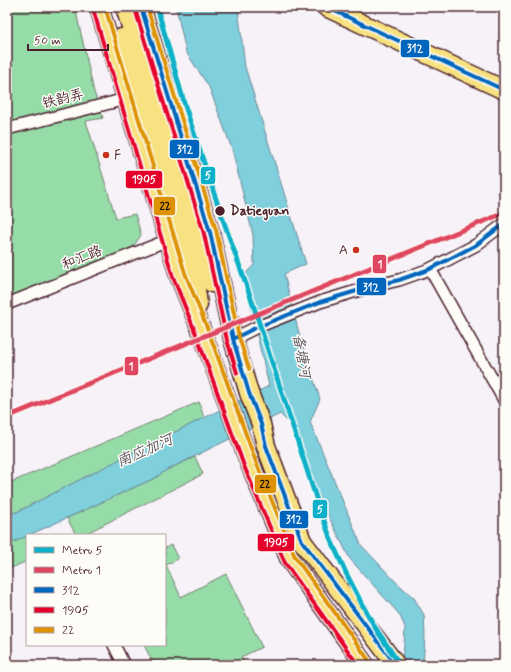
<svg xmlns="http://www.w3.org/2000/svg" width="511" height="672" font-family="Mynerve,'LXGW WenKai TC',sans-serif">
	<rect width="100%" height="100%" fill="#f6f2f8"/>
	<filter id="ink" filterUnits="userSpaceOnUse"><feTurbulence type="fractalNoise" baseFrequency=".025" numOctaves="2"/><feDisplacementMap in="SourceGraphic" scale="8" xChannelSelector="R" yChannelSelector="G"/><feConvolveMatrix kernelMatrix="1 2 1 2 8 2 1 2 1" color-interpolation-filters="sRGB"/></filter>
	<g filter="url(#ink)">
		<path fill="#96dca9" stroke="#707e6a" d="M7,7H75L94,92L103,118L86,121L116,218L135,214L141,235L133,247L7,298V140L8,139L7,134Z
			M199,402L204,418L19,511L7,515V484Z
			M195,457L203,474L83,535H76L67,518L155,478L166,470Z
			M27,536V561L7,570V545Z
			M171,545L178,559L166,565L181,597L226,574L262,647L241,657L245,665H154L144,645H165V548Z"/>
		<path fill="#80cfdd" stroke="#6a8996" d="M176,7H238L245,67L306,264L284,274L301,341L320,399L310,422L361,545L396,582L414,598L424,615L425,636L423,665H401L404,645L405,627L399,614L350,559L325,509L306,467L288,422L280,414L167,470L155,478L7,545V515L19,511L126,456L269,386L243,276L254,265L253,235L232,149L209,87L186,52Z"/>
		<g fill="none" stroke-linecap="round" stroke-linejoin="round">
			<g stroke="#4a1f2b" stroke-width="14">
				<path id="street" d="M7,129L126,99
					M430,269L504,400
					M7,304L168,240
					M233,339L255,328L320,302L370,287L399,280L430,269L476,245L504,224
					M114,645L124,665"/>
			</g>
			<g stroke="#4a1f2b" stroke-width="21">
				<path id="primary" d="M99,7L179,275L202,332L250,464L290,560L365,665
					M125,7L208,276L212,283
					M141,7L210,232L233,339L249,393L261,424L266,446L302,541L396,665
					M326,7L504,90
					M121,38L194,274L198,305"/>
			</g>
			<use href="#street" stroke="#fdfcf7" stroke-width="11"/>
			<use href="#primary" stroke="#f8e181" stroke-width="18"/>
			<g stroke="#fdfcf7" stroke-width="7">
				<path id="bus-1" d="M141,7L210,232L233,339L249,393L261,424L266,446L302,541L396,665
					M326,7L504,90
					M233,339L255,328L320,302L370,287L399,280L430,269L476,245L504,224"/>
			</g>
			<g stroke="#fdfcf7" stroke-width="7">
				<path id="bus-2" d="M93,9L173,277L196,334L244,466L285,563L358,665
					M135,9L204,234L227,340L237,373"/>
			</g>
			<g stroke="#fdfcf7" stroke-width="7">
				<path id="bus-3" d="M105,7L185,273L208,330L256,462L295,557L370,662
					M147,7L216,230L239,337L249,369"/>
			</g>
			<use href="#bus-1" stroke="#0065bd" stroke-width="4"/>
			<use href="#bus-2" stroke="#e4002b" stroke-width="4"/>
			<use href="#bus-3" stroke="#dd9206" stroke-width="4"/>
			<g stroke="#fdfcf7" stroke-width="8">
				<path id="metro-1" d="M157,7L185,106L220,211L252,301L318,504L331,540L346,573L363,606L376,629L400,665"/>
			</g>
			<g stroke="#fdfcf7" stroke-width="8">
				<path id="metro-2" d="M7,417L504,213"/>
			</g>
			<use href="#metro-1" stroke="#0db0c8" stroke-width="5"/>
			<use href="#metro-2" stroke="#df4661" stroke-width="5"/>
		</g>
	</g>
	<g fill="#c8321e" stroke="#fdfcf7" stroke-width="1.5">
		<circle cx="106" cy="155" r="4"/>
		<circle cx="356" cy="250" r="4"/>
	</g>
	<circle fill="#4a1f2b" stroke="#fdfcf7" stroke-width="1.5" cx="220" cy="211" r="5.5"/>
	<g text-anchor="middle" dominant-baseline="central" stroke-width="3" stroke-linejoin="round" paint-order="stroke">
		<g font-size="14" fill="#4a1f2b" stroke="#fdfcf7">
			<text transform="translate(63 99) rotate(-14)">铁韵弄</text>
			<text transform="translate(82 258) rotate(-22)">和汇路</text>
		</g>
		<g font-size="14" fill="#4a1f2b" stroke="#fdfcf7" text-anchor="start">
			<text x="114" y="155">F</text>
			<text x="348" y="250" text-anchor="end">A</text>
		</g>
		<g font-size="14" font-weight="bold" fill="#4a1f2b" stroke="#fdfcf7" text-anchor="start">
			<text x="230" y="211">Datieguan</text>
		</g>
		<g font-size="15" font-style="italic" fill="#5a5460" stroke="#fdfcf7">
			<text transform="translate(301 356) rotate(80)">备塘河</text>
			<text transform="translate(145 451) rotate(-24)">南应加河</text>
		</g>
	</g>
	<g stroke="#fdfcf7" stroke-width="1.5">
		<rect x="400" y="39" width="30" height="19" rx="4" fill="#0065bd"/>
		<rect x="169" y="139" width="31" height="20" rx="4" fill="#0065bd"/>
		<rect x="200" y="166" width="16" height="19" rx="4" fill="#0db0c8"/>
		<rect x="125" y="170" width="38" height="19" rx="4" fill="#e4002b"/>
		<rect x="153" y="196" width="23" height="20" rx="4" fill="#dd9206"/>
		<rect x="372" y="254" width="15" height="20" rx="4" fill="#df4661"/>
		<rect x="356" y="277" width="31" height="19" rx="4" fill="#0065bd"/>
		<rect x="124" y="356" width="15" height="20" rx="4" fill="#df4661"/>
		<rect x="254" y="474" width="23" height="20" rx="4" fill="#dd9206"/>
		<rect x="312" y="499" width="16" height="20" rx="4" fill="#0db0c8"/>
		<rect x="279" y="510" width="30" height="19" rx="4" fill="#0065bd"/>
		<rect x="257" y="533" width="38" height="19" rx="4" fill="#e4002b"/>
	</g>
	<g font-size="11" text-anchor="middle" font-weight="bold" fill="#fff">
		<text x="415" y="52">312</text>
		<text x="185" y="153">312</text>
		<text x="208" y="179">5</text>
		<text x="144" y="183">1905</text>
		<text x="380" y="268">1</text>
		<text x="371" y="291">312</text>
		<text x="131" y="370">1</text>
		<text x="320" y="513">5</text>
		<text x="294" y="523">312</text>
		<text x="276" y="546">1905</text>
	</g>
	<g font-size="11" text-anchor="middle" font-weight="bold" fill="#111">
		<text x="165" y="210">22</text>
		<text x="265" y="488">22</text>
	</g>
	<rect width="511" height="672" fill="none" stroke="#fdfcf7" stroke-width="24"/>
	<rect x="12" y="12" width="487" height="648" fill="none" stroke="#4a1f2b" stroke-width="1.5" filter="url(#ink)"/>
	<rect x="26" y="534" width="140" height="112" fill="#fdfcf7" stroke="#b5a4a5"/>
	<rect x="34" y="547" width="20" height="6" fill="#0db0c8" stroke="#b5a4a5"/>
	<text x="62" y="554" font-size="12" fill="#4a1f2b">Metro 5</text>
	<rect x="34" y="567" width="20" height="6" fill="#df4661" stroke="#b5a4a5"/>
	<text x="62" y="574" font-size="12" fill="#4a1f2b">Metro 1</text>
	<rect x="34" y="587" width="20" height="6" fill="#0065bd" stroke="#b5a4a5"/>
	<text x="62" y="594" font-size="12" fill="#4a1f2b">312</text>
	<rect x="34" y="607" width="20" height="6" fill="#e4002b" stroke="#b5a4a5"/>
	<text x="62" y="614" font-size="12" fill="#4a1f2b">1905</text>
	<rect x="34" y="627" width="20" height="6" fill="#dd9206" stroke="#b5a4a5"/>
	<text x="62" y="634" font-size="12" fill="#4a1f2b">22</text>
	<path d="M28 44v6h80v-6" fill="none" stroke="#4a1f2b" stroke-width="2"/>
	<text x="34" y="44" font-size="12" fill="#4a1f2b" stroke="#fdfcf7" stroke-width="3" paint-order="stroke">50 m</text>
</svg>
